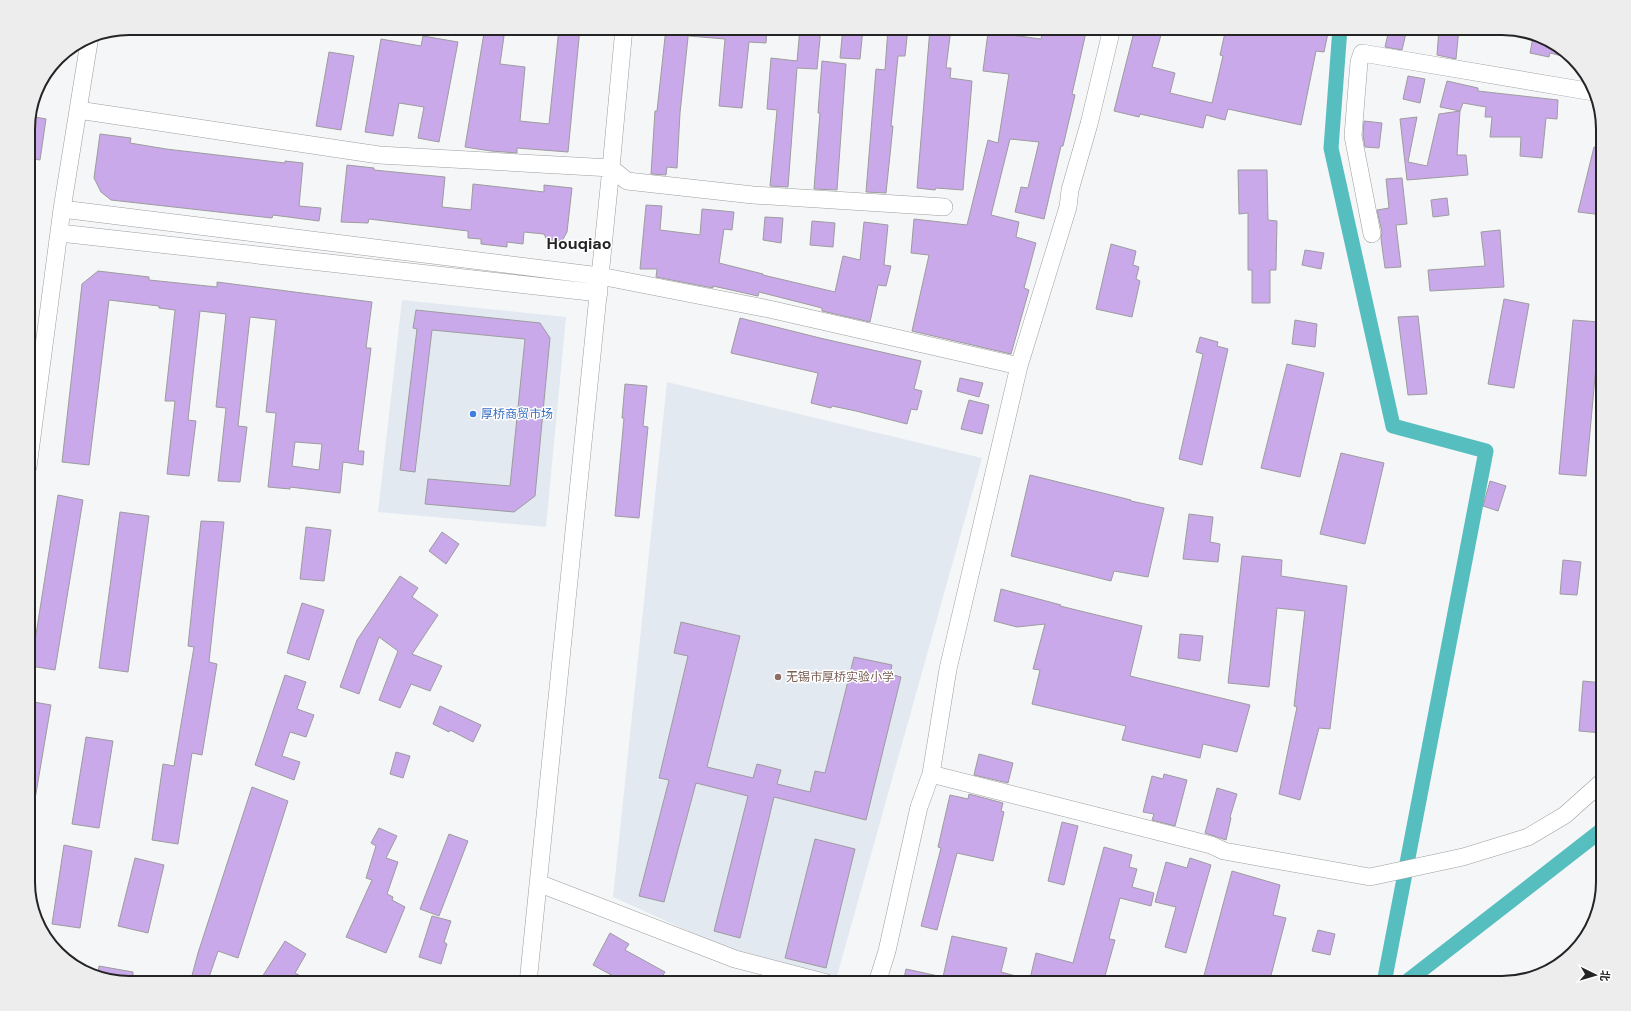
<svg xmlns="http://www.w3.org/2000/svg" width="1631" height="1011" font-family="'DM Sans','Noto Sans SC',sans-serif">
	<rect width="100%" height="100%" fill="#f5f6f8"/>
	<path fill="#e3e9f1" d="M402,300L566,317L546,527L378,512Z
		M667,382L982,458L837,976L737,953L613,897Z"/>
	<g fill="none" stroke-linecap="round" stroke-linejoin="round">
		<path stroke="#56bebf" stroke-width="15" d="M1340,28L1331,148L1393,426L1486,451L1384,983
			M1405,983L1603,829"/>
	</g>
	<path fill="#c9a9e9" stroke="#9d9c9e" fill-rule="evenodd" d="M559,28H580L568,152L517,148V153L491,151L465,147L484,33L504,36L500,64L525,67L520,121L549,124Z
		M666,28H689L680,113L677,168L667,167L666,175L651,174L655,111H657Z
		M689,28H767L766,43L749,42L742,108L719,106L725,39L689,36Z
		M800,28H821L817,69L797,68L788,187L770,186L777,110L767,109L771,58L797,61Z
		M843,28H863L860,59L840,58Z
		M888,28H908L905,56H898L891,126H893L886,193L866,192L876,69L885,70Z
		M930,28L951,29L946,68H951L950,78L972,81L963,190L936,188L935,190L917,188Z
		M1043,28H1087L1072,94L1075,95L1063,146H1061L1044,219L1015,212L1021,187L1028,188L1039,142L1010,139L991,215L1019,222L1016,237L1036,243L1024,288L1029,290L1011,354L912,331L929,255L911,253L914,219L967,225L988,140L998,143L1009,74L983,71L988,32L1041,39Z
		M1135,28H1163L1152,67L1175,73L1170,93L1212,103L1223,56L1220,55L1226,28H1329L1324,52L1316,51L1301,125L1228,109L1225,120L1206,115L1203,128L1140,114L1139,117L1114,111Z
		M1439,28H1459L1456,59L1437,55Z
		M1389,29L1406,33L1402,50L1385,47Z
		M423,36L458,42L439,142L418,138L424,107L399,103L393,136L365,132L381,39L421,46Z
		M1533,37L1558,45L1570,58L1550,53L1549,57L1530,53Z
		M329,52L354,56L341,130L316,126Z
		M822,61L846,64L837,190L814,189L820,113H818Z
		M1408,76L1425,79L1420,103L1403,99Z
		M1447,81L1478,88V91L1558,100L1557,119L1546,118L1542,158L1520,156L1521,137H1490L1492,117H1485L1486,107L1463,103L1460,111L1440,107Z
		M1460,111L1457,155H1466L1468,175L1407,180L1400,119L1417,117L1408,162L1427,166L1439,114Z
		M30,116L46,119L40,160L28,158V123Z
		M1364,121L1382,123L1379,148L1365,147L1363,135Z
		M100,134L131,138L130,143L166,149L285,163V161L303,163L299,206L321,208L319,221L273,215L272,218L111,200L101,192L94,178Z
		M1594,147L1603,149V215L1578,212Z
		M347,165L374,168V170L445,177L442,207L471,210L473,184L544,192V185L572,188L567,232L562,241L547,240L544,234L524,232L523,244L507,242V247L481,244V239L468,238V231L369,219L368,223L341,222Z
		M1238,170H1267L1268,220L1277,221L1276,270H1270V303H1252V270H1248V213L1239,214Z
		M1402,178L1407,224L1396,225L1401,267L1385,268L1381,239L1382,232L1377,210L1389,208L1386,179Z
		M1447,198L1449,215L1433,217L1431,200Z
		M646,205L662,206L660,230L700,235L702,209L734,212L732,230L724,229L719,263L763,274V275L835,292L843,256L860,260L864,222L888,225L884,265L891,266L886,286L878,285L870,322L822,311V308L759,292L758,296L713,286V288L656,277L657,269H640Z
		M765,217L783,218L781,243L763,240Z
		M812,221L835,223L833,247L810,245Z
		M1500,230L1504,287L1430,291L1428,270L1485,266L1481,232Z
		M1111,244L1136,251L1133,265L1139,267L1136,279L1140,281L1132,317L1096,309Z
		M1305,250L1324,253L1321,269L1302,265Z
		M98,271L149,277V280L217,287V282L372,302L366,348H371L358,451H364L363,465L343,462L340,493L290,487V489L268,487L276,413L266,412L276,320L250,317L238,426L247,427L240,482L218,481L226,408L216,407L226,314L200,311L188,420L196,421L189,476L167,474L175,401H165L175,310L159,308V306L109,300L89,465L62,462L82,284ZM295,442L322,444L319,470L292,466Z
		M1504,299L1529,304L1514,388L1488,384Z
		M416,310L540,323L550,338L535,496L514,512L425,504L428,479L510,486L525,339L432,330L415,472L400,470L417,329L413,328Z
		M1418,316L1427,394L1408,395L1398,317Z
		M740,318L820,338L921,361L914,389L922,391L917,410L911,409L907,424L856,411L832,406L831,408L811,403L818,373L731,353Z
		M1295,320L1317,324L1315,347L1292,344Z
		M1573,320L1600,322L1586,476L1559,474Z
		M1200,337L1218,342L1217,346L1228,349L1202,465L1179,459L1203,354L1196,352Z
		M1287,364L1324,373L1300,477L1261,468Z
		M960,378L983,383L979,397L957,391Z
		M625,384L647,386L643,426L648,427L639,518L615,516L624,418H622Z
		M969,400L989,405L982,434L961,429Z
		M1341,453L1384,463L1365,544L1320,534Z
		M1030,475L1131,500V501L1164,508L1148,577L1114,571L1111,581L1011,556Z
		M1490,481L1506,486L1498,511L1483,506Z
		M58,495L83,500L55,670L31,666Z
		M120,512L149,516L128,672L99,668Z
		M1189,514L1213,517L1210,542L1220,544L1218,562L1183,559Z
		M201,521L224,522L209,662L217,664L202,755L192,753L178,844L152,840L163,764L174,766L194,647L188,646Z
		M306,527L331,530L324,581L300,579Z
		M442,532L459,544L446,564L429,551Z
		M1242,556L1282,560L1281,576L1347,586L1330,729L1319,728L1300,800L1279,794L1297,707L1294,706L1305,611L1277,608L1269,687L1228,683Z
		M1563,560L1581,562L1577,595L1560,594Z
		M400,576L418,588L412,597L438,615L412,654L442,666L430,691L411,684L400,708L379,700L398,651L379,637L359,694L340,687L357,640Z
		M1001,589L1061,605L1060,606L1142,626L1130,676L1250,705L1237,752L1203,744L1200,758L1122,740L1126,726L1032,704L1040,670L1033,669L1045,624L1017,627L994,621Z
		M302,603L324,610L309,660L287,653Z
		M681,622L740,636L707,767L753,778L757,764L781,770L777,784L810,792L815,771L825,773L854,657L892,665L890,674L901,677L866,820L774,797L740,938L714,931L748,796L696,783L664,902L639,896L669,780L659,778L688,656L674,653Z
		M1180,634L1203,636L1200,661L1178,658Z
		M285,675L306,682L297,709L314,715L306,737L290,732L282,756L300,762L294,780L255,765Z
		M1583,681L1603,683V733L1579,731Z
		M28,701L51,705L34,805L28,804Z
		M440,706L481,725L473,742L450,730L449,732L433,724Z
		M86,737L113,741L99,828L72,824Z
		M396,752L410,756L403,778L390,774Z
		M979,754L1013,763L1008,783L974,775Z
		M1164,774L1187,780L1175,826L1152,820L1154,814L1143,812L1152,776L1163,779Z
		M252,787L288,801L238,958L218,951L207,983H190L198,953Z
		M1217,788L1237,794L1230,817L1231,818L1226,840L1205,833Z
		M969,794L1003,803L1001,811L1004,812L993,861L957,853L937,930L921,926L941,848L938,847L950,795L968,799Z
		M1062,822L1078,826L1064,885L1048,881Z
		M379,828L397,836L386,858L398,862L387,894L393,897L392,900L405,907L386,953L346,937L372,880L366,878L376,846L371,843Z
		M449,834L468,841L439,916L420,909Z
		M815,839L855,849L826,968L785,958Z
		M64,845L92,851L80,928L52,924Z
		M1104,847L1132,855L1129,867L1137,869L1132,887L1154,893L1151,906L1120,898L1109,939L1115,940L1103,983H1029L1036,953L1073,963Z
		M135,858L164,865L148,933L118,926Z
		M1190,858L1211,865L1186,953L1165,947L1176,907L1155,902L1166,862L1187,868Z
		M1232,871L1280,885L1273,915L1286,918L1269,983H1202Z
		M432,916L451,921L444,942L447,944L441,964L419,957Z
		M1318,930L1335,934L1330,955L1312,951Z
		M610,933L629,944L625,950L665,972L658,983H626L593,965Z
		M952,936L1007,948L1001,972L1027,979V983H979L965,979L964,983H903L906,969L943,977Z
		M285,941L306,954L295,973L314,983H272L262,977Z
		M99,966L133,972V983L98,973Z"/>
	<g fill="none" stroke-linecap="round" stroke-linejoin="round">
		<g stroke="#9d9ea0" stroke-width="18">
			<path id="minor" d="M78,110L379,155L611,168L627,181L753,195L944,207
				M62,209L600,276L769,309L1019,366
				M60,233L599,293
				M1372,234L1353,136L1359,62L1362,53L1593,92
				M28,467L62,209L90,36
				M931,774L1211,845L1224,851L1370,877L1463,857L1528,837L1565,815L1603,781
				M538,883L735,959L827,983
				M528,983L611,168L624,28
				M877,983L887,951L919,807L931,774L948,669L1019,366L1068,207L1070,190L1089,124L1112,28"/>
		</g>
		<use href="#minor" stroke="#fff" stroke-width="17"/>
	</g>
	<circle fill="#3f7fe0" stroke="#fff" stroke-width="1.5" cx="473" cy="414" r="4"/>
	<circle fill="#8d6e63" stroke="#fff" stroke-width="1.5" cx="778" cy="677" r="4"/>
	<g text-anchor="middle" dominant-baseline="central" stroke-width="3" stroke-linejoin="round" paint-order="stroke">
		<g font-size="12" fill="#366cbe" stroke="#fff" text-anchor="start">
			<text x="481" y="414">厚桥商贸市场</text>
		</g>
		<g font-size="12" fill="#785e54" stroke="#fff" text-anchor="start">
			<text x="786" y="677">无锡市厚桥实验小学</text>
		</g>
		<g font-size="16" font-weight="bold" fill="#242425" stroke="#fff">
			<text x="579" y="243">Houqiao</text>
		</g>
	</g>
	<path d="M0 0H1631V1011H0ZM129 35H1502A94 94 0 0 1 1596 129V882A94 94 0 0 1 1502 976H129A94 94 0 0 1 35 882V129A94 94 0 0 1 129 35Z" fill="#ededee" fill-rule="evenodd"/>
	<path fill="none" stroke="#242425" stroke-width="2" d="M129 35H1502A94 94 0 0 1 1596 129V882A94 94 0 0 1 1502 976H129A94 94 0 0 1 35 882V129A94 94 0 0 1 129 35Z"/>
	<g transform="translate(1595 975) rotate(95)" stroke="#ffffff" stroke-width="3" paint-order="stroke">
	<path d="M0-3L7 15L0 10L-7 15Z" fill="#242425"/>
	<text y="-6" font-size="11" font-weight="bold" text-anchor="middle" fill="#242425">北</text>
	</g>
</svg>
